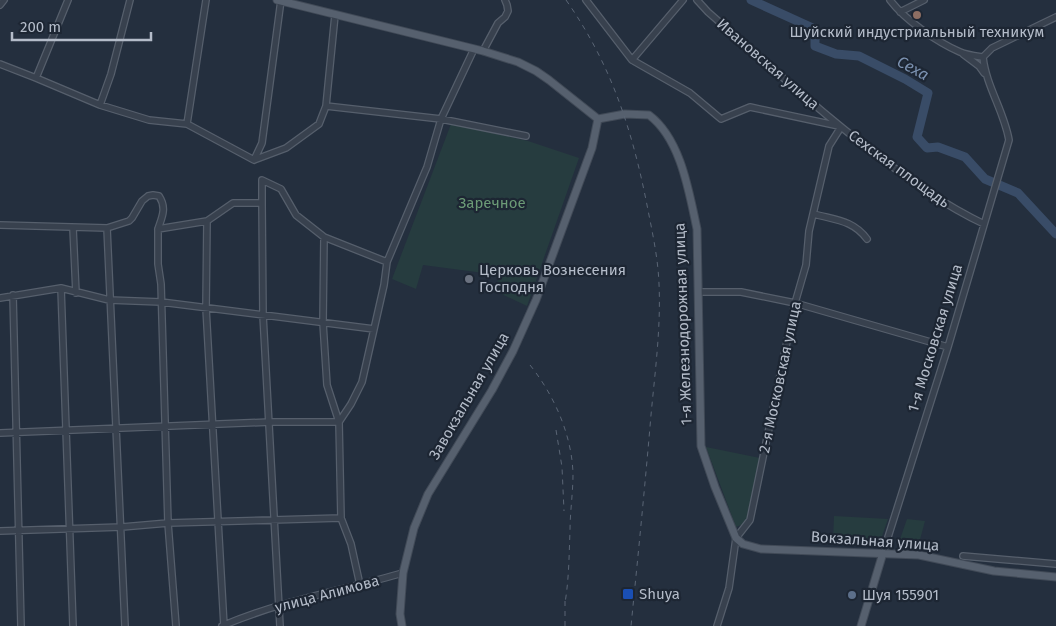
<svg xmlns="http://www.w3.org/2000/svg" width="1056" height="626" font-family="'Fira Sans',sans-serif">
	<rect width="100%" height="100%" fill="#242f3e"/>
	<path fill="#263c3f" d="M451,124L528,141L579,158L527,306L495,291L499,275L423,265L416,289L392,279Z
		M706,447L760,458L746,523L736,527Z
		M834,516L888,519L879,545L833,542Z
		M907,519L925,521L918,547L898,545Z"/>
	<g fill="none" stroke-linecap="round" stroke-linejoin="round">
		<path stroke="#394c67" stroke-width="9" d="M751,0L815,29V46L836,54L859,56L905,79L928,93L917,137L927,148L938,147L965,157L985,179L1018,193L1056,234"/>
		<g stroke="#565f6c" stroke-width="8">
			<path id="minor" d="M586,0L632,60L690,93L721,119L750,107L839,126
				M697,0L708,12C764,61 819,111 878,156C913,182 944,205 984,224
				M890,0C905,20 937,42 960,52C967,55 976,56 983,57
				M0,5L4,0
				M900,12L924,0
				M483,51L498,23L505,17L508,11L507,5L505,0
				M963,54L979,66L984,73
				M983,57L992,48L1056,17
				M632,60L683,0
				M0,64L36,78L100,105L149,120L187,124L254,160L286,148L319,124L326,106L335,15
				M36,78L68,0
				M100,105L111,74L130,0
				M326,106L441,119L526,136
				M187,124L206,0
				M254,160L262,143L281,0
				M262,203L263,315L280,626
				M814,214C835,220 853,220 867,239
				M207,221L206,308L224,626
				M0,225L107,228L129,221L132,218L142,201L148,196L153,195L159,196C167,208 162,217 158,229L207,221L233,203H262V180L281,189L296,215L324,237L387,262
				M73,228L76,293
				M107,228L125,626
				M158,229V264L161,284L168,523L176,626
				M324,237L323,323L327,385L339,422L341,518L351,544L360,585
				M61,288L73,626
				M698,292H741L795,303L948,347
				M13,295L21,626
				M0,298L61,288L109,300L161,302L374,329
				M0,433L270,422H339L351,404L362,382L384,285L387,262L427,167L441,119L474,49
				M0,531L122,527L168,523L341,518
				M883,553L948,347L1009,140C1004,111 986,86 983,57
				M963,556L1056,564
				M222,626C280,601 343,590 403,573
				M717,626L729,588L736,538L750,520L795,303L806,265L809,231L829,146L841,127"/>
		</g>
		<g stroke="#414a57" stroke-width="9">
			<path id="major" d="M277,0L483,51L518,62L536,71L549,80L598,119
				M598,119L625,114L649,115C681,139 689,192 697,229L701,446L715,487L736,538L743,544L761,549L919,555L994,571L1056,577
				M402,626L400,614L403,573L414,528L428,494L492,390L513,351L536,300L592,148L598,119
				M861,626L883,553"/>
		</g>
		<use href="#minor" stroke="#38414e" stroke-width="5.5"/>
		<use href="#major" stroke="#56606e" stroke-width="7"/>
		<path stroke="#5a6575" stroke-width="1" stroke-dasharray="5 5" stroke-linecap="butt" d="M566,0C611,64 632,129 647,205C652,231 658,257 659,284C661,328 655,372 651,415C645,486 638,556 631,626
			M530,365C554,395 572,435 573,474C573,493 570,512 570,531C569,556 569,579 565,603
			M556,430L562,467L564,511
			M565,626V596"/>
	</g>
	<circle fill="#8d6e63" stroke="#1d2633" stroke-width="2" cx="917" cy="15" r="5"/>
	<circle fill="#6b7280" stroke="#1d2633" stroke-width="2" cx="469" cy="279" r="5"/>
	<rect fill="#1a4fb4" stroke="#1d2633" stroke-width="2" x="622" y="588" width="12" height="12" rx="2.5"/>
	<circle fill="#5c6f8a" stroke="#1d2633" stroke-width="2" cx="852" cy="595" r="5"/>
	<g text-anchor="middle" dominant-baseline="central" stroke-width="4.5" stroke-linejoin="round" paint-order="stroke">
		<g font-size="15" fill="#b4bcc9" stroke="#1d2633" text-anchor="start">
			<text x="917" y="32" text-anchor="middle">Шуйский индустриальный техникум</text>
			<text x="479" y="270">Церковь Вознесения<tspan x="479" dy="17">Господня</tspan></text>
			<text x="639" y="594">Shuya</text>
			<text x="862" y="595">Шуя 155901</text>
		</g>
		<g font-size="15" fill="#b4bcc9" stroke="#1d2633">
			<text transform="translate(768 64) rotate(41)">Ивановская улица</text>
			<text transform="translate(899 169) rotate(36)">Сехская площадь</text>
			<text transform="translate(683 324) rotate(-92)">1-я Железнодорожная улица</text>
			<text transform="translate(935 338) rotate(-73)">1-я Московская улица</text>
			<text transform="translate(780 377) rotate(-78)">2-я Московская улица</text>
			<text transform="translate(469 396) rotate(-60)">Завокзальная улица</text>
			<text transform="translate(875 541) rotate(4)">Вокзальная улица</text>
			<text transform="translate(327 594) rotate(-15)">улица Алимова</text>
		</g>
		<g font-size="15" fill="#6b9a76" stroke="#1d2633">
			<text x="492" y="203">Заречное</text>
		</g>
		<g font-size="16" font-style="italic" fill="#7c92b1" stroke="#1d2633">
			<text transform="translate(913 68) rotate(28)">Сеха</text>
		</g>
	</g>
	<path d="M12 32v8h139v-8" fill="none" stroke="#b4bcc9" stroke-width="2.5"/>
	<text x="20" y="32" font-size="15" fill="#b4bcc9" stroke="#1d2633" stroke-width="4" paint-order="stroke">200 m</text>
</svg>
